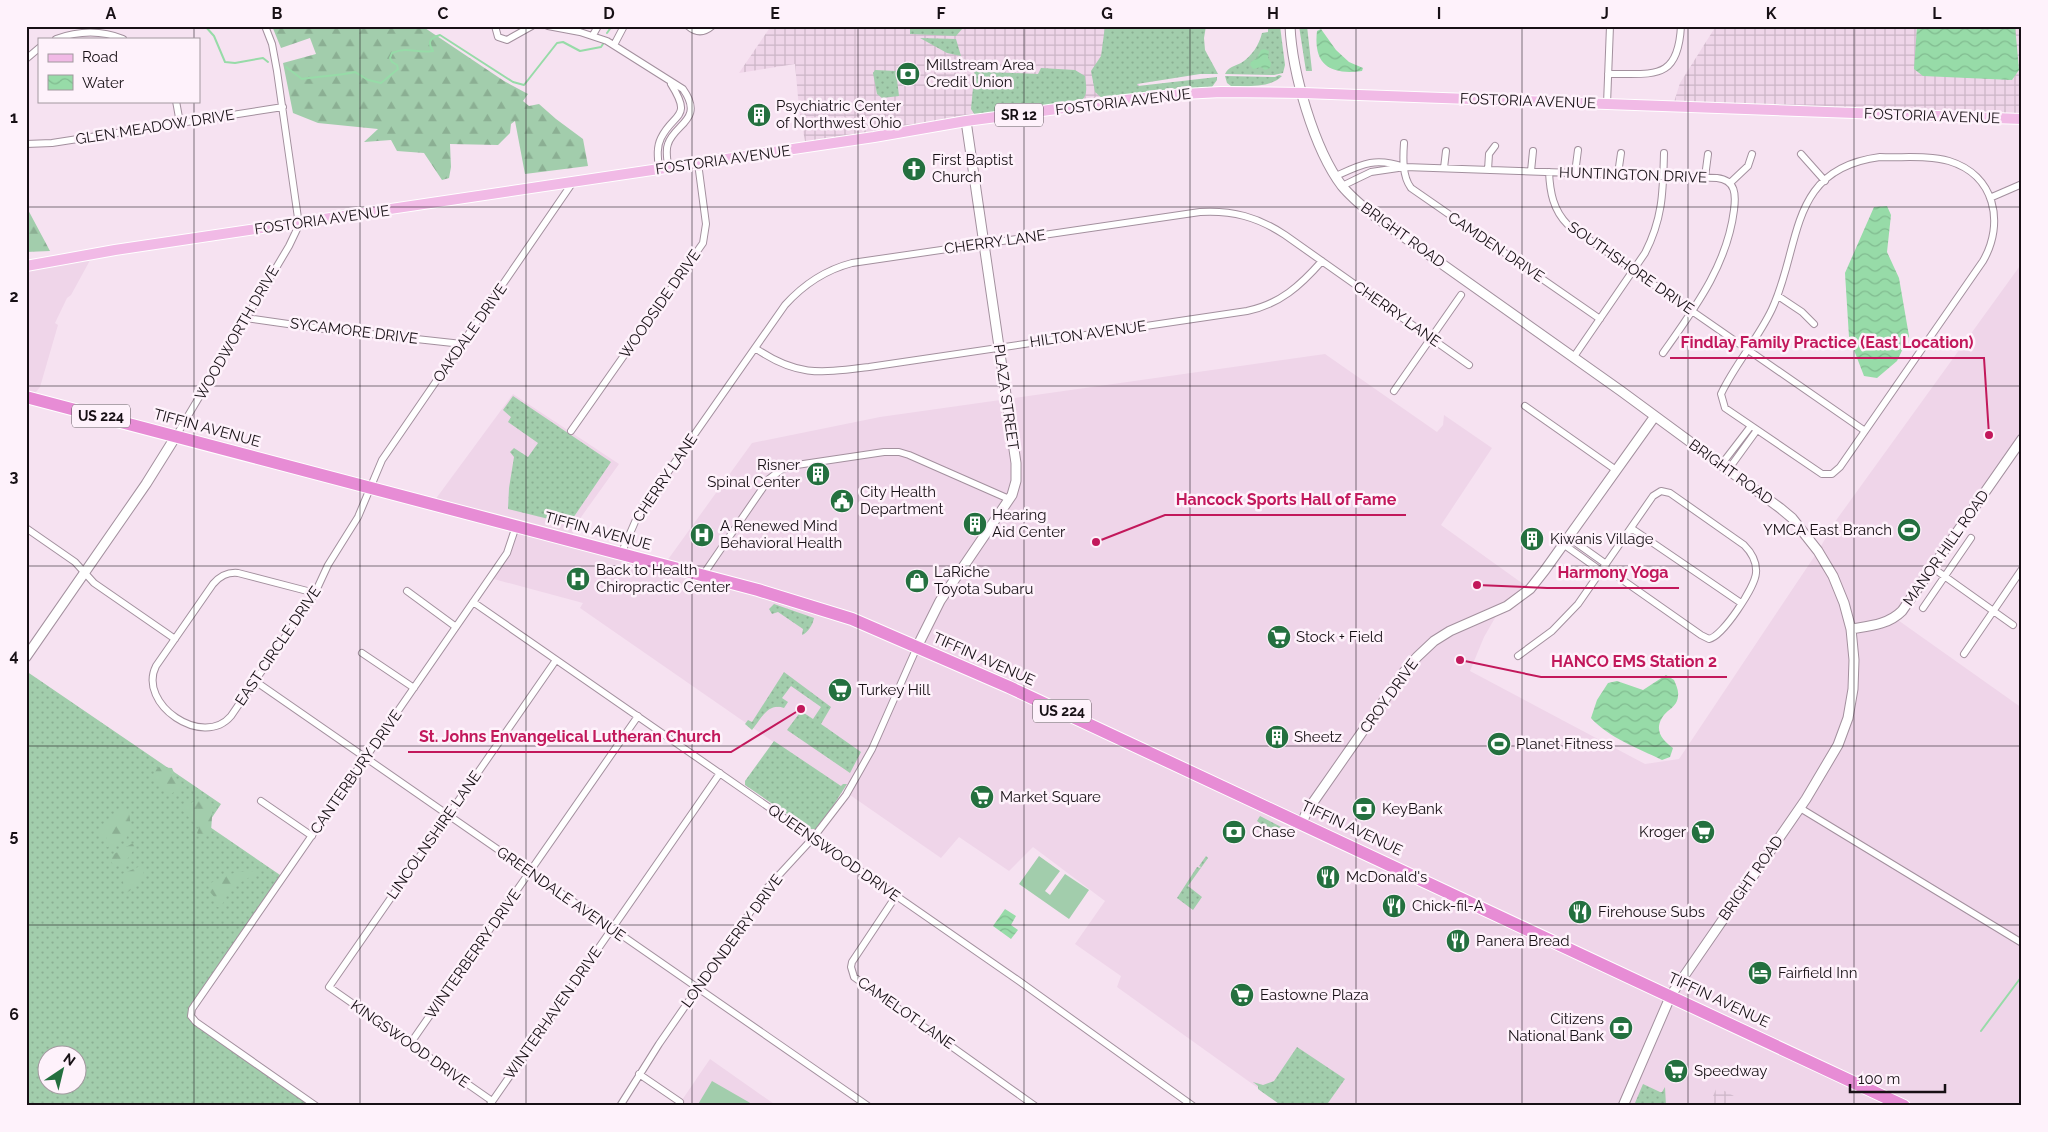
<svg xmlns="http://www.w3.org/2000/svg" width="2048" height="1132" font-family="Raleway,sans-serif">
	<defs>
		<pattern id="industrial-grid" width="8" height="8" patternUnits="userSpaceOnUse" patternTransform="scale(1.25)"><rect width="8" height="8" fill="#efd5e9"/><path d="M0 4h8M4 0v8" fill="none" stroke="#ccb6c7"/></pattern>
		<pattern id="grass-dots" width="8" height="8" patternUnits="userSpaceOnUse" patternTransform="scale(1.25)"><rect width="8" height="8" fill="#a2cdac"/><path d="M2 2h.1M6 6h.1" fill="none" stroke="#8baf93" stroke-width="1.8" stroke-linecap="round"/></pattern>
		<pattern id="forest-firs" width="22" height="20" patternUnits="userSpaceOnUse" patternTransform="scale(1.25)"><rect width="22" height="20" fill="#a2cdac"/><path d="M5 1l3.5 6h-7zM16 11l3.5 6h-7z" fill="#8baf93"/></pattern>
		<pattern id="water-waves" width="16" height="10" patternUnits="userSpaceOnUse" patternTransform="scale(1.25)"><rect width="16" height="10" fill="#97dba8"/><path d="M0 5q4-4 8 0t8 0" fill="none" stroke="#81bb90"/></pattern>
	</defs>
	<rect width="100%" height="100%" fill="#f6e2f1"/>
	<path fill="#efd5e9" d="M94,253L71,295L67,298L55,323L58,325L40,387L26,405V266Z
		M2022,263V439L1895,618L2022,708V1106H1283L1117,987L1121,976L1075,944L1105,901L1033,847L1009,871L959,837L941,858L580,608L583,603L490,578L507,553L516,526L432,504L513,394L619,464L574,527L572,541L664,565L752,443L880,417L1325,354L1437,432L1443,425L1444,415L1492,448L1441,525L1530,589L1499,611L1484,637L1470,671L1645,764L1679,759L1818,551L1837,519Z
		M710,1059L777,1106H678Z"/>
	<path fill="url(#industrial-grid)" d="M771,26H1178L1138,83L1143,98L806,147L799,108L795,64L739,73Z
		M1716,26H2022V115L1674,102L1680,83Z
		M1717,1087L1734,1096L1729,1106L1709,1105Z"/>
	<path fill="url(#grass-dots)" fill-rule="evenodd" d="M954,26H960L962,29L956,36L910,34V28L954,29Z
		M1105,26H1206L1204,38L1205,50L1218,74H1200L1137,84L1138,86L1217,77V80L1212,87L1151,92L1103,99L1095,92L1091,71L1101,56Z
		M1268,26H1280L1285,65L1283,73L1274,75L1225,74C1228,67 1235,66 1241,63C1252,56 1259,45 1262,33L1268,32Z
		M1299,26H1307L1312,71H1306Z
		M920,38L956,39L961,56L947,53Z
		M975,67H987L989,72L1038,74L1041,68L1075,70L1085,76C1086,86 1089,96 1079,103L975,115L971,109Z
		M875,70L896,71L899,96L882,98L877,94L873,73Z
		M1279,75L1282,76C1271,88 1246,86 1231,86L1227,83L1225,76L1275,77Z
		M513,396L611,462L569,524L508,509L509,488L514,457L510,452L514,448L528,457L538,443L508,422L511,417L503,410Z
		M774,604L814,618C813,624 808,633 802,635L803,629L778,612L772,614L769,609Z
		M26,671L221,804L207,825L283,877L191,1016L316,1106H26ZM48,1054H78V1084H48Z
		M784,672L831,707L821,724L861,752L850,773L787,730L801,711L813,719L821,707L791,686L782,698L788,702L784,708C768,702 761,719 752,730L745,724L748,720L752,722Z
		M774,741L841,786L843,784H847L833,806L816,829H809L745,785V781Z
		M1260,816L1289,831L1287,837L1283,840L1257,821Z
		M1206,856L1208,858L1188,886L1202,897L1193,910L1177,898L1197,867L1200,868L1201,867L1199,866Z
		M1297,1047L1345,1079L1328,1103L1331,1106H1282L1258,1089V1086L1253,1082L1263,1085L1274,1081Z
		M1643,1084L1660,1092H1662L1665,1087L1666,1106H1641L1635,1103Z"/>
	<path fill="url(#forest-firs)" d="M272,26H422L504,81L528,94L523,101L529,106L539,104L556,119L583,139L588,166L525,174L515,121L511,124L510,133L498,145L450,144L451,167L449,178L442,180L424,153L397,151L391,140L364,142L378,129L318,123L293,113L283,63L316,54L310,38L281,48Z
		M26,206L50,251L26,252Z
		M158,767L172,768L180,788L168,796L152,777Z
		M198,799L213,804L211,831L201,837L197,833L199,828L181,809Z
		M123,805C133,813 131,828 126,839L107,847V838L100,835L99,826C109,821 120,816 123,805Z
		M133,843L135,848L124,864L114,867L109,857Z
		M145,864C144,879 138,886 125,894L122,874Z
		M256,871L252,876L228,889L226,898L220,908L214,905L216,899L210,892L208,884L236,872Z"/>
	<path fill="#a2cdac" d="M1039,856L1060,871L1045,891L1050,895L1065,874L1089,890L1069,919L1019,884Z
		M712,1081L752,1104L751,1106H697Z"/>
	<path fill="url(#water-waves)" d="M1917,26H2015L2019,70L2012,80L1923,76L1914,69Z
		M1321,29L1336,50L1349,62L1363,68L1362,71C1331,75 1313,66 1317,31Z
		M1264,49L1269,51L1268,58L1271,63L1270,68L1265,70L1261,67L1253,69L1250,65L1251,62L1257,58L1261,50Z
		M1887,206L1891,215L1887,252L1899,278L1909,336L1897,361L1877,378L1864,376L1849,337L1845,273L1874,207Z
		M1666,675L1674,680C1676,685 1679,691 1678,696C1677,708 1667,709 1662,718C1654,731 1663,741 1673,748L1670,757L1662,760C1638,748 1609,738 1591,718L1597,700L1608,683L1617,681L1643,690Z
		M1005,909L1016,916L1011,925L1018,930L1011,939L993,926Z"/>
	<g fill="none" stroke-linecap="round" stroke-linejoin="round">
		<path stroke="#97dba8" stroke-width="2" d="M205,26L214,36L225,62L235,63L263,58L268,62
			M607,33L612,26
			M286,67L302,79C320,76 337,76 355,72L368,80L381,83L398,69L397,65L392,62L390,58L392,53C410,46 415,54 433,51C427,42 430,38 440,35L513,82L524,85L557,43L563,42L580,51L601,47L603,44
			M1981,1031L2022,976"/>
		<g stroke="#a3909e" stroke-width="8">
			<path id="street" d="M495,26L498,37L507,40L532,26
				M548,26L580,32L607,41L683,89C705,120 674,124 668,144C665,151 668,161 668,168
				M688,26C696,33 704,33 712,26
				M593,35L598,26
				M56,39C78,31 101,30 123,39
				M614,45L624,26
				M26,59L39,48
				M1608,74C1653,73 1678,82 1681,26
				M176,101L180,123
				M1607,104L1610,26
				M1404,143C1403,157 1402,176 1411,188L1600,319
				M26,144L52,143L283,107
				M1801,154L1825,181
				M1880,157C1903,158 1928,155 1949,161C1995,175 2005,223 1983,261L1840,467L1832,474H1822L1725,408L1721,394C1735,364 1758,339 1772,309C1802,245 1787,169 1880,157Z
				M1444,168L1446,151
				M659,169C658,159 656,148 661,138C674,112 693,119 671,84
				M1488,170L1489,154L1495,146
				M1531,171L1533,151
				M1549,172C1550,192 1553,210 1568,225L1865,431
				M1575,173L1578,150
				M1618,174L1621,153
				M1336,176C1362,164 1375,157 1404,167
				M1705,177L1708,154
				M1730,183L1748,166L1752,154
				M1342,186L1371,172L1405,167L1717,178C1736,180 1736,195 1734,210C1727,266 1694,309 1663,353
				M1992,197L2022,184
				M1778,296L1802,312L1814,324
				M246,318L316,328L462,344
				M755,348C797,377 820,373 869,367L1247,311C1280,304 1300,286 1322,261
				M1573,358L1645,253C1663,218 1663,191 1664,153
				M1394,391L1461,295
				M1525,406L1616,470
				M571,431L703,243L706,224L698,163
				M176,436L289,246L299,225L277,71L272,44L265,26
				M1721,465L1751,426
				M1728,470L1757,430
				M26,528L75,562L94,583L175,639
				M1631,528L1741,603
				M1568,537L1606,564
				M1563,544L1601,571
				M621,554L638,515L785,305C804,284 825,270 852,263L1200,212C1232,210 1258,217 1285,235L1469,365
				M1933,568L2013,625
				M703,575L769,479L781,470L790,466L884,452H899L909,455L1009,499
				M407,591L456,627
				M315,593L238,573C227,572 220,576 213,584L156,666C137,704 203,749 231,716L315,593L328,565L358,517L382,460L573,182
				M473,602L1019,981L1193,1106
				M1923,608L1971,538
				M362,653L414,688
				M1964,654L2022,569
				M1518,656L1552,631L1578,604L1653,496L1661,491L1670,493L1744,545C1752,553 1757,562 1756,573C1755,587 1723,636 1709,639L1701,635L1604,567
				M255,681L868,1106
				M261,801L312,836
				M1800,808L2022,943
				M896,896L852,962L851,967L854,977L1035,1106
				M410,1044L638,716
				M639,1074L680,1102
				M492,1101L329,987L556,660
				M316,1106L196,1022L191,1016L192,1009L507,553L516,526
				M489,1106L720,773
				M620,1106L659,1044L767,888L813,838L846,795L872,749L917,647"/>
		</g>
		<g stroke="#a3909e" stroke-width="11">
			<path id="secondary" d="M1290,26C1292,72 1314,149 1342,186C1351,197 1362,206 1373,215L1621,391L1780,508L1792,518L1818,551L1833,576L1844,603L1851,629L1854,660L1853,689L1848,718L1838,745L1806,799L1671,995L1623,1106
				M1851,629C1869,626 1888,625 1902,611L2022,439
				M917,647L940,601L1012,495L1016,481V463L966,121
				M26,657L146,484L176,436
				M1302,823L1307,811L1404,672L1417,657L1434,641L1450,631L1507,606L1530,589L1545,570L1655,416"/>
		</g>
		<g stroke="#fff" stroke-width="12">
			<path id="primary" d="M26,266L115,250L874,137L966,121L1125,100L1183,94L1221,92L1303,93L2022,119"/>
		</g>
		<g stroke="#fff" stroke-width="14">
			<path id="highway" d="M26,397L758,590L852,619L1009,687L1904,1106"/>
		</g>
		<use href="#street" stroke="#fff" stroke-width="6"/>
		<use href="#secondary" stroke="#fff" stroke-width="9"/>
		<use href="#primary" stroke="#f1bae6" stroke-width="10"/>
		<use href="#highway" stroke="#e78cd5" stroke-width="12"/>
	</g>
	<path fill="none" stroke="#171015" stroke-width="1" stroke-opacity="0.55" d="M194,26V39M360,26V1106M526,26V1106M692,26V1106M858,26V1106M1024,26V1106M1190,26V1106M1356,26V1106M1522,26V1106M1688,26V1106M1854,26V1106M194,101V1106M26,207H2022M26,386H2022M26,566H2022M26,746H2022M26,925H2022"/>
	<defs>
		<g id="bank-disc" transform="scale(1.25)"><circle r="9.5" fill="#24703f" stroke="#fef2fb"/><path d="M-6-4H6V4H-6ZM0-2.3a2.3 2.3 0 1 0 0 4.6a2.3 2.3 0 1 0 0-4.6Z" fill="#fff"/></g>
		<g id="building-disc" transform="scale(1.25)"><circle r="9.5" fill="#24703f" stroke="#fef2fb"/><path d="M-4-6H4V6H1V3H-1V6H-4ZM-2.5-4.3h1.7v1.8h-1.7ZM.8-4.3h1.7v1.8H.8ZM-2.5-1h1.7V.8h-1.7ZM.8-1h1.7V.8H.8Z" fill="#fff"/></g>
		<g id="church-disc" transform="scale(1.25)"><circle r="9.5" fill="#24703f" stroke="#fef2fb"/><path d="M-1.2-6h2.4v3.5h3.3v2.4h-3.3V6h-2.4V-.1h-3.3v-2.4h3.3Z" fill="#fff"/></g>
		<g id="civic-disc" transform="scale(1.25)"><circle r="9.5" fill="#24703f" stroke="#fef2fb"/><path d="M-.6-6.5H3V-4.5H.6V-3L4-1V1h2V6H-6V1h2V-1L-.6-3ZM-1.2 2.5V6h2.4V2.5Z" fill="#fff"/></g>
		<g id="stadium-disc" transform="scale(1.25)"><circle r="9.5" fill="#24703f" stroke="#fef2fb"/><path d="M0-5a6.5 5 0 1 0 0 10a6.5 5 0 1 0 0-10ZM-3.5-1.8h7v3.6h-7Z" fill="#fff"/></g>
		<g id="hospital-disc" transform="scale(1.25)"><circle r="9.5" fill="#24703f" stroke="#fef2fb"/><path d="M-5-5h3v3.5h4V-5h3V5h-3V1.5h-4V5h-3Z" fill="#fff"/></g>
		<g id="shop-disc" transform="scale(1.25)"><circle r="9.5" fill="#24703f" stroke="#fef2fb"/><path d="M-5-2.5h2.3a2.7 3.5 0 0 1 5.4 0H5L5.5 6h-11ZM-1.5-2.5h3a1.5 2.3 0 0 0-3 0Z" fill="#fff"/></g>
		<g id="supermarket-disc" transform="scale(1.25)"><circle r="9.5" fill="#24703f" stroke="#fef2fb"/><path d="M-6-5.5h2.5l.6 2H6L4.5 2H-2.5L-4.4-4H-6ZM-1.5 3.2a1.3 1.3 0 1 0 .1 0ZM3 3.2a1.3 1.3 0 1 0 .1 0Z" fill="#fff"/></g>
		<g id="restaurant-disc" transform="scale(1.25)"><circle r="9.5" fill="#24703f" stroke="#fef2fb"/><path d="M-5-6h1v4h1v-4h1v4h1v-4h1v5L-1.5 .5V6h-2V.5L-5-1ZM5-6V6H3V1.5H1.5Q1.5-4 5-6Z" fill="#fff"/></g>
		<g id="hotel-disc" transform="scale(1.25)"><circle r="9.5" fill="#24703f" stroke="#fef2fb"/><path d="M-6-4.5h1.5V1H6V5H4.5V3h-9V5H-6ZM-4 0a1.8 1.8 0 1 1 3.6 0ZM.5 0V-2.5h3Q6-2.5 6 0Z" fill="#fff"/></g>
	</defs>
	<g fill-rule="evenodd">
		<use href="#bank-disc" x="908" y="74"/>
		<use href="#building-disc" x="759" y="115"/>
		<use href="#church-disc" x="914" y="169"/>
		<use href="#building-disc" x="818" y="474"/>
		<use href="#civic-disc" x="842" y="501"/>
		<use href="#building-disc" x="975" y="524"/>
		<use href="#stadium-disc" x="1909" y="530"/>
		<use href="#hospital-disc" x="702" y="535"/>
		<use href="#building-disc" x="1532" y="539"/>
		<use href="#hospital-disc" x="578" y="579"/>
		<use href="#shop-disc" x="917" y="581"/>
		<use href="#supermarket-disc" x="1279" y="637"/>
		<use href="#supermarket-disc" x="840" y="690"/>
		<use href="#building-disc" x="1277" y="737"/>
		<use href="#stadium-disc" x="1499" y="744"/>
		<use href="#supermarket-disc" x="982" y="797"/>
		<use href="#bank-disc" x="1364" y="809"/>
		<use href="#bank-disc" x="1234" y="832"/>
		<use href="#supermarket-disc" x="1703" y="832"/>
		<use href="#restaurant-disc" x="1328" y="877"/>
		<use href="#restaurant-disc" x="1394" y="906"/>
		<use href="#restaurant-disc" x="1580" y="912"/>
		<use href="#restaurant-disc" x="1458" y="941"/>
		<use href="#hotel-disc" x="1760" y="973"/>
		<use href="#supermarket-disc" x="1242" y="995"/>
		<use href="#bank-disc" x="1621" y="1028"/>
		<use href="#supermarket-disc" x="1676" y="1071"/>
	</g>
	<g text-anchor="middle" dominant-baseline="central" stroke-width="5" stroke-linejoin="round" paint-order="stroke">
		<g fill="#fef2fb" stroke="#5c545a" stroke-width="1">
			<rect x="995" y="103.5" width="48" height="23" rx="4"/>
			<rect x="72" y="404.5" width="58" height="23" rx="4"/>
			<rect x="1033" y="699.5" width="58" height="23" rx="4"/>
		</g>
		<g font-size="14" font-weight="bold" fill="#171015">
			<text x="1019" y="115">SR 12</text>
			<text x="101" y="416">US 224</text>
			<text x="1062" y="711">US 224</text>
		</g>
		<g font-size="15" fill="#171015" stroke="#fef2fb" text-anchor="start">
			<text x="926" y="65">Millstream Area<tspan x="926" dy="17">Credit Union</tspan></text>
			<text x="776" y="106">Psychiatric Center<tspan x="776" dy="17">of Northwest Ohio</tspan></text>
			<text x="932" y="160">First Baptist<tspan x="932" dy="17">Church</tspan></text>
			<text x="800" y="465" text-anchor="end">Risner<tspan x="800" dy="17">Spinal Center</tspan></text>
			<text x="860" y="492">City Health<tspan x="860" dy="17">Department</tspan></text>
			<text x="992" y="515">Hearing<tspan x="992" dy="17">Aid Center</tspan></text>
			<text x="720" y="526">A Renewed Mind<tspan x="720" dy="17">Behavioral Health</tspan></text>
			<text x="1892" y="530" text-anchor="end">YMCA East Branch</text>
			<text x="1550" y="539">Kiwanis Village</text>
			<text x="596" y="570">Back to Health<tspan x="596" dy="17">Chiropractic Center</tspan></text>
			<text x="934" y="572">LaRiche<tspan x="934" dy="17">Toyota Subaru</tspan></text>
			<text x="1296" y="637">Stock + Field</text>
			<text x="858" y="690">Turkey Hill</text>
			<text x="1294" y="737">Sheetz</text>
			<text x="1516" y="744">Planet Fitness</text>
			<text x="1000" y="797">Market Square</text>
			<text x="1382" y="809">KeyBank</text>
			<text x="1252" y="832">Chase</text>
			<text x="1686" y="832" text-anchor="end">Kroger</text>
			<text x="1346" y="877">McDonald's</text>
			<text x="1412" y="906">Chick-fil-A</text>
			<text x="1598" y="912">Firehouse Subs</text>
			<text x="1476" y="941">Panera Bread</text>
			<text x="1778" y="973">Fairfield Inn</text>
			<text x="1260" y="995">Eastowne Plaza</text>
			<text x="1604" y="1019" text-anchor="end">Citizens<tspan x="1604" dy="17">National Bank</tspan></text>
			<text x="1694" y="1071">Speedway</text>
		</g>
		<g font-size="15" fill="#171015" stroke="#fef2fb">
			<text transform="translate(1528 101) rotate(2)">FOSTORIA AVENUE</text>
			<text transform="translate(1123 102) rotate(-7)">FOSTORIA AVENUE</text>
			<text transform="translate(1932 116) rotate(2)">FOSTORIA AVENUE</text>
			<text transform="translate(155 127) rotate(-9)">GLEN MEADOW DRIVE</text>
			<text transform="translate(723 160) rotate(-8)">FOSTORIA AVENUE</text>
			<text transform="translate(1633 175) rotate(2)">HUNTINGTON DRIVE</text>
			<text transform="translate(322 220) rotate(-8)">FOSTORIA AVENUE</text>
			<text transform="translate(1403 235) rotate(36)">BRIGHT ROAD</text>
			<text transform="translate(995 242) rotate(-8)">CHERRY LANE</text>
			<text transform="translate(1496 247) rotate(34)">CAMDEN DRIVE</text>
			<text transform="translate(1631 268) rotate(35)">SOUTHSHORE DRIVE</text>
			<text transform="translate(660 304) rotate(-55)">WOODSIDE DRIVE</text>
			<text transform="translate(1397 314) rotate(35)">CHERRY LANE</text>
			<text transform="translate(354 331) rotate(7)">SYCAMORE DRIVE</text>
			<text transform="translate(237 333) rotate(-60)">WOODWORTH DRIVE</text>
			<text transform="translate(470 333) rotate(-55)">OAKDALE DRIVE</text>
			<text transform="translate(1088 334) rotate(-8)">HILTON AVENUE</text>
			<text transform="translate(1006 397) rotate(82)">PLAZA STREET</text>
			<text transform="translate(207 428) rotate(15)">TIFFIN AVENUE</text>
			<text transform="translate(1731 472) rotate(36)">BRIGHT ROAD</text>
			<text transform="translate(665 478) rotate(-56)">CHERRY LANE</text>
			<text transform="translate(598 531) rotate(15)">TIFFIN AVENUE</text>
			<text transform="translate(1946 548) rotate(-55)">MANOR HILL ROAD</text>
			<text transform="translate(278 646) rotate(-56)">EAST CIRCLE DRIVE</text>
			<text transform="translate(984 659) rotate(24)">TIFFIN AVENUE</text>
			<text transform="translate(1389 696) rotate(-54)">CROY DRIVE</text>
			<text transform="translate(356 772) rotate(-55)">CANTERBURY DRIVE</text>
			<text transform="translate(1352 828) rotate(25)">TIFFIN AVENUE</text>
			<text transform="translate(434 835) rotate(-55)">LINCOLNSHIRE LANE</text>
			<text transform="translate(834 853) rotate(35)">QUEENSWOOD DRIVE</text>
			<text transform="translate(1751 878) rotate(-55)">BRIGHT ROAD</text>
			<text transform="translate(561 894) rotate(35)">GREENDALE AVENUE</text>
			<text transform="translate(732 941) rotate(-54)">LONDONDERRY DRIVE</text>
			<text transform="translate(473 954) rotate(-55)">WINTERBERRY DRIVE</text>
			<text transform="translate(1719 1000) rotate(25)">TIFFIN AVENUE</text>
			<text transform="translate(553 1013) rotate(-55)">WINTERHAVEN DRIVE</text>
			<text transform="translate(906 1013) rotate(35)">CAMELOT LANE</text>
			<text transform="translate(410 1044) rotate(35)">KINGSWOOD DRIVE</text>
		</g>
	</g>
	<path fill="none" stroke="#c2185b" stroke-width="2" d="M1989 435L1984 358H1670M1096 542L1165 515H1406M1477 585L1547 588H1679M1460 660L1541 677H1727M801 709L731 752H408"/>
	<g fill="#c2185b" stroke="#fef2fb" stroke-width="2">
		<circle cx="1989" cy="435" r="5"/>
		<circle cx="1096" cy="542" r="5"/>
		<circle cx="1477" cy="585" r="5"/>
		<circle cx="1460" cy="660" r="5"/>
		<circle cx="801" cy="709" r="5"/>
	</g>
	<g font-size="16" text-anchor="middle" font-weight="bold" fill="#c2185b" stroke="#fef2fb" stroke-width="5" stroke-linejoin="round" paint-order="stroke">
		<text x="1827" y="348">Findlay Family Practice (East Location)</text>
		<text x="1286" y="505">Hancock Sports Hall of Fame</text>
		<text x="1613" y="578">Harmony Yoga</text>
		<text x="1634" y="667">HANCO EMS Station 2</text>
		<text x="570" y="742">St. Johns Envangelical Lutheran Church</text>
	</g>
	<rect width="2048" height="1132" fill="none" stroke="#fef2fb" stroke-width="55"/>
	<rect x="38" y="38" width="162" height="65" fill="#fef2fb" stroke="#a2989f"/>
	<rect x="48" y="54" width="25" height="8" fill="#f1bae6" stroke="#a2989f"/>
	<text x="82" y="62" font-size="15" fill="#171015">Road</text>
	<rect x="48" y="75" width="25" height="15" fill="url(#water-waves)" stroke="#a2989f"/>
	<text x="82" y="88" font-size="15" fill="#171015">Water</text>
	<g transform="translate(62 1070) rotate(35)"><circle r="24" fill="#fef2fb" stroke="#a2989f"/>
	<path d="M0-4L9 19L0 12L-9 19Z" fill="#24703f"/>
	<text y="-8" font-size="14" font-weight="bold" text-anchor="middle" fill="#171015">N</text>
	</g>
	<path d="M1850 1084v8h95v-8" fill="none" stroke="#171015" stroke-width="2.5"/>
	<text x="1858" y="1084" font-size="15" fill="#171015" stroke="#fef2fb" stroke-width="4" paint-order="stroke">100 m</text>
	<rect x="28" y="28" width="1992" height="1076" fill="none" stroke="#171015" stroke-width="2"/>
	<g font-size="16" text-anchor="middle" font-weight="bold" fill="#171015">
		<text x="111" y="19">A</text>
		<text x="277" y="19">B</text>
		<text x="443" y="19">C</text>
		<text x="609" y="19">D</text>
		<text x="775" y="19">E</text>
		<text x="941" y="19">F</text>
		<text x="1107" y="19">G</text>
		<text x="1273" y="19">H</text>
		<text x="1439" y="19">I</text>
		<text x="1605" y="19">J</text>
		<text x="1771" y="19">K</text>
		<text x="1937" y="19">L</text>
		<text x="14" y="123">1</text>
		<text x="14" y="302">2</text>
		<text x="14" y="482">3</text>
		<text x="14" y="661">4</text>
		<text x="14" y="841">5</text>
		<text x="14" y="1020">6</text>
	</g>
</svg>
